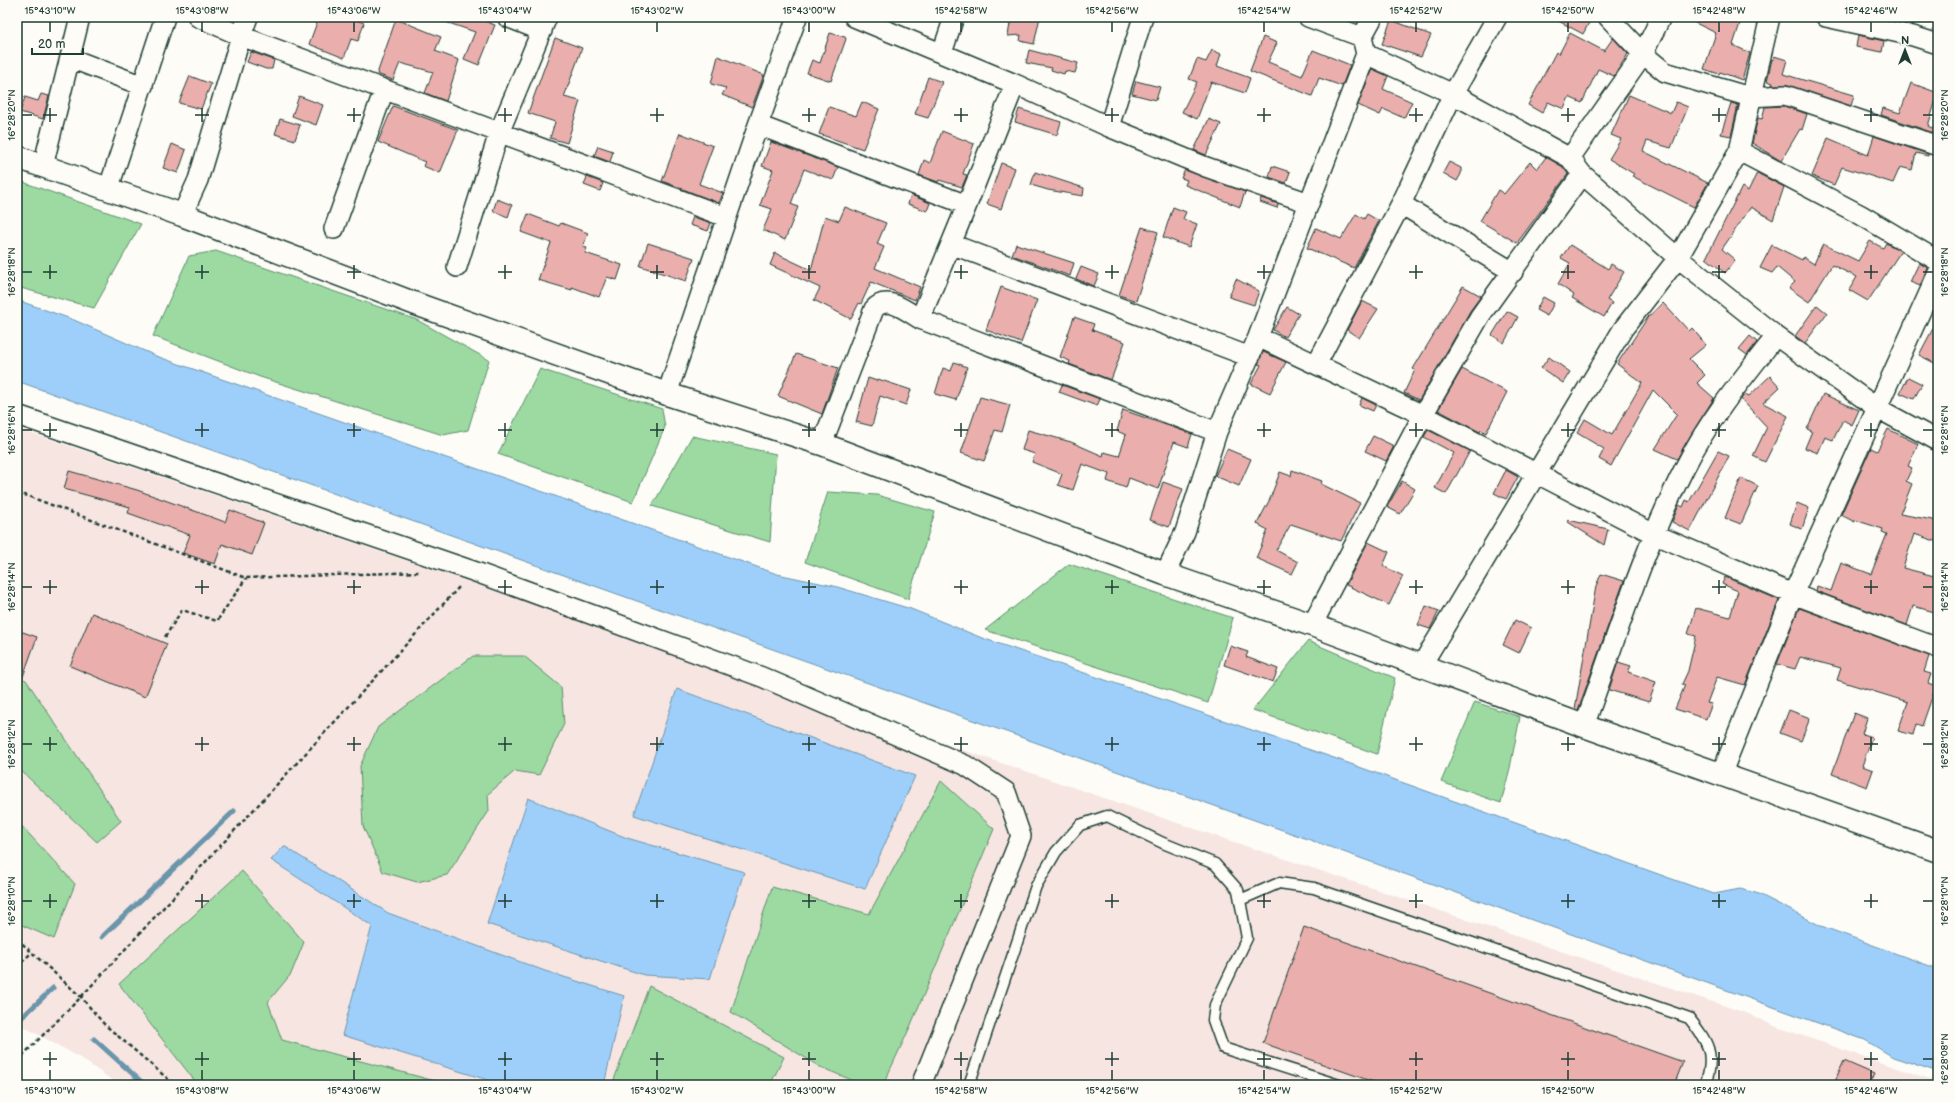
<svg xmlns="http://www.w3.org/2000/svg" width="1955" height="1102" font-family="'Balsamiq Sans',sans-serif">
	<rect width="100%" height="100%" fill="#fdfcf7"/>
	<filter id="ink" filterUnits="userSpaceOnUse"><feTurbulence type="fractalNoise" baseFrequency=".025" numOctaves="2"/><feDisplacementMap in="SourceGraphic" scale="8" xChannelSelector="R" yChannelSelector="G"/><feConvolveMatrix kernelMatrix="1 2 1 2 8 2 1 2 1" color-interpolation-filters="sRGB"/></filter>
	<g filter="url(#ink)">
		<path fill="#f7e5e1" d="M17,428L1198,830L1749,1014L1774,1026L1938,1082V1085H119L79,1057L17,1023Z"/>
		<path fill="#9cdaa2" stroke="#5e8c6b" d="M17,180L141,224L94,308L17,287Z
			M216,251L417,320L489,360L468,430L443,435L260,377L153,336L189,256Z
			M540,369L662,409L665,427L633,502L498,454Z
			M692,436L776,454L770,542L652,506Z
			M828,492L877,495L935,512L908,599L805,562Z
			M1069,564L1233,618L1208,703L985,630Z
			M1308,641L1395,678L1377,754L1253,710Z
			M473,656H524L561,687L564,724L539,775L515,771L488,794L489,811L447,875L417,882L383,872L363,826L360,766L378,727Z
			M17,677L26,680L121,821L97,842L17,767Z
			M1475,702L1520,717L1510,768L1501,803L1441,782Z
			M941,781L994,829L910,1027L883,1085H864L820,1067L731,1012L772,887L869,914Z
			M17,821L75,884L54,939L17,923Z
			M242,871L304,942L291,974L268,1002L282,1040L450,1085H198L119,984Z
			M649,986L784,1057L770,1085H612Z"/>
		<path fill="#9ecffb" stroke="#6b95ab" d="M17,300L74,320L156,356L777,574L834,586L911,609L982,638L1334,758L1714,894L1740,889L1759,894L1821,926L1938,969V1072L1893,1057L1865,1040L1288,832L17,381Z
			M677,689L915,776L865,889L634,815Z
			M528,798L627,838L744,872L710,979L644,975L487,924Z
			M284,846L388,913L545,971L624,996L604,1085H504L342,1035L372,926L271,860Z"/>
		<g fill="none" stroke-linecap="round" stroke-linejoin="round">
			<path stroke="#6b95ab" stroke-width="5" d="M102,937L234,811
				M17,1022L53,988
				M94,1039L145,1085"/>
		</g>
		<path fill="#eaafad" stroke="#1f3d34" d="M319,17H349L364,23L358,41L351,39L344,58L309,44Z
			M438,17H474L495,25L479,65L464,59L475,32L437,19Z
			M1011,17H1040L1034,44L1020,41L1021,35L1008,36Z
			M1551,17H1592L1583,34Z
			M1683,17H1742L1733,45L1750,53L1742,80L1720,72L1719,74L1704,69L1716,33Z
			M396,19L441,37L435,51L459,60L446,101L425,93L433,72L400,63L393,80L377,74Z
			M1391,20L1431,35L1421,57L1382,44Z
			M830,33L845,37L846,39L831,81L807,73L812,60L820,63Z
			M1570,33L1604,51L1613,38L1628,54L1614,76L1598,69L1582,103L1569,97L1564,109L1548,102L1542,113L1528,105L1556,52L1559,54Z
			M1858,35L1884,41L1882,52L1856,47Z
			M1263,37L1277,43L1268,62L1302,76L1313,50L1350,65L1342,86L1319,78L1312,96L1250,71Z
			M555,38L582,48L564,97L580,101L567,143L550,138L555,122L528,113Z
			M1029,50L1078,63L1075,73L1065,71L1064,74L1051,70L1052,68L1026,63Z
			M1212,50L1221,54L1217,66L1250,78L1245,93L1211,82L1197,119L1182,112L1197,82L1189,79L1197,59L1206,62Z
			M251,52L274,60L272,69H266L247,62Z
			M718,56L764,75L752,107L722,95L726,88L711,84Z
			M1774,56L1787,60L1783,74L1854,95L1851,106L1788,85H1772L1773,83L1767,81L1772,59L1773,60Z
			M1372,69L1388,76L1383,89L1412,102L1404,118L1383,109L1380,115L1358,105Z
			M190,76L211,84L201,109L179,103Z
			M928,77L942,82L928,118L915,114Z
			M1136,81L1160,87L1156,100L1132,94Z
			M1911,83L1938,93L1928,126L1938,131L1937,134L1881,115L1883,108L1900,113Z
			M41,94L49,96L43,119L20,112L25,97L38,101Z
			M1629,95L1671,113L1676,102L1688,107L1671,148L1647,141L1643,151L1708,183L1694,207L1632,176L1634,174L1609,159L1621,139L1611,135Z
			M299,96L323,105L316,125L292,116Z
			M862,102L879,109L863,149L819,134L829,107L856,116Z
			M1731,103L1738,105L1731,136L1721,134Z
			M393,106L458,130L440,173L423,166L425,162L378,142Z
			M1784,106L1807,114L1802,130L1800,129L1781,161L1752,143L1758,118L1762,119L1765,107Z
			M1019,109L1061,122L1057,135L1015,122Z
			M280,119L300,125L295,140L275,134Z
			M1209,119L1221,124L1206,155L1194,150Z
			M942,131L974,144L963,174L967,175L962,187L939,180L938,182L919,175L924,160L930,163Z
			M680,133L713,146L699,184L723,193L719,203L662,181Z
			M1874,136L1928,154V156L1916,153L1912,170L1900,167L1893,183L1842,167L1834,185L1812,176L1828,138L1868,155Z
			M771,142L838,167L833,180L804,169L791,204L798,207L785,240L763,230L772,209L760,205L773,170L762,166Z
			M172,144L186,150L178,173L163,168Z
			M598,146L613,151L610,162L594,156Z
			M1546,157L1563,167L1568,174L1517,243L1480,221L1498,190L1504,194L1530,162L1537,169Z
			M1449,162L1461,168V174L1457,181L1443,173Z
			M1001,163L1015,168L1001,209L987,204Z
			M1272,166L1290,172L1286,183L1269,177Z
			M1185,170L1245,192L1240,207L1185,185L1187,180L1181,178Z
			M1035,172L1084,188L1083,196L1048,190L1031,185Z
			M1757,173L1784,187L1773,220L1751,207L1722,249L1735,260L1725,273L1706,258L1742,187L1748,191Z
			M587,177L603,183L600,191L584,185Z
			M911,195L930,203L927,211L908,204Z
			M1261,198L1278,204L1277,208L1260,202Z
			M497,199L512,205L508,217L493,211Z
			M845,207L886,223L877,244L884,247L875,268L920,287L915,300L871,282L861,304L859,303L851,319L814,300L820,288L770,265L775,253L811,270L825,216L839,221Z
			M1173,207L1186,212L1183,219L1197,224L1189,247L1163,237Z
			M528,214L559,226L561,223L588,233L583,247L587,248L585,253L622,265L617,280L607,277L599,297L572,287V290L538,280L551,243L521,232Z
			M1356,214L1364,219L1367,214L1379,221L1354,268L1307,248L1316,228L1341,239Z
			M693,217L711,223L708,231L690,225Z
			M1142,227L1158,232L1136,301L1119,295Z
			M1870,241L1883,248L1886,243L1901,251L1868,301L1849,290L1857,277L1832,265L1809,302L1789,288L1795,282L1777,267L1772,273L1760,268L1772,245L1802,260L1803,257L1814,264L1823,244L1858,261Z
			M648,243L694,258L686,281L640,266Z
			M1016,244L1074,263L1070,276L1012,255Z
			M1570,245L1608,269L1611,264L1624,272L1607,300L1612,303L1604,317L1572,298L1574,295L1558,284L1570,263L1561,258Z
			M1919,263L1928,268L1920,286L1910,282Z
			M1081,267L1099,274L1094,286L1076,279Z
			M1236,279L1259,291L1254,305L1229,297Z
			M1463,286L1481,296L1470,311L1419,400L1404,393L1415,370L1413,369Z
			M1001,287L1037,300L1021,343L986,330Z
			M1543,297L1554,303L1547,316L1536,310Z
			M1362,301L1378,309L1359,338L1347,330Z
			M1663,303L1689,331L1692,328L1706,345L1689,359L1705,375L1697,383L1714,398L1677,459L1655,449L1677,414L1653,390L1611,466L1599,459L1604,449L1577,433L1585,419L1612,435L1642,383L1617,364L1648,317Z
			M1817,305L1827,313L1805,343L1795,336Z
			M1287,307L1299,314L1285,337L1273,330Z
			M1507,311L1518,317L1504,343L1492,335Z
			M1074,317L1094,324L1092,330L1125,342L1111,380L1069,364L1070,361L1060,357Z
			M1938,319V365L1919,355Z
			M1750,336L1757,342L1747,355L1739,349Z
			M1263,352L1286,362L1270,393L1251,384L1261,365L1258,364Z
			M796,354L838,368L822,414L778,396Z
			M1549,357L1570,372L1563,383L1541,368Z
			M954,362L967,367L956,400L935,394L943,368L951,371Z
			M1462,369L1507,392L1486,433L1481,430L1480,432L1438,410Z
			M1770,376L1780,387L1763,403L1788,416L1765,462L1753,456L1767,427L1741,399L1745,394L1749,396Z
			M1908,377L1922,384L1914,399L1900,393Z
			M868,378L877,381L878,379L911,390L906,405L880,396L872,426L856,422Z
			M1062,385L1100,399L1097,406L1059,392Z
			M1823,394L1859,410L1852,425L1843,420L1833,440L1825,437L1818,453L1805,448L1812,431L1807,429Z
			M980,397L1010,405L1002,432L995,430L984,461L961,453Z
			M1362,398L1376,405L1373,411L1359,405Z
			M1123,410L1192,434L1188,447L1174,442L1158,489L1129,478L1126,488L1107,481L1109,474L1082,464L1073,490L1058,485L1062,474L1032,462L1035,454L1022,450L1028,430L1071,442L1103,456L1104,452L1119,456L1126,435L1117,431Z
			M1888,429L1918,444L1908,466L1912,468L1906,481L1912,484L1900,514L1938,521V542L1914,534L1903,568L1938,577V613L1913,606L1907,625L1816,591L1817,586L1831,591L1841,563L1871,574L1887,534L1882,532L1883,529L1855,520V522L1841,515L1871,448L1877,451Z
			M1428,430L1470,451L1446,494L1435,488L1454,453L1424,437Z
			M1373,436L1394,446L1386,461L1365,451Z
			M1227,449L1251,459L1239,486L1215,476Z
			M1718,451L1729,456L1690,531L1672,522L1679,505L1683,507L1686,500L1689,502Z
			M1292,470L1322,481L1321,484L1360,503L1341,541L1291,524L1276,550L1298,562L1292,574L1256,558L1268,530L1257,524L1270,499L1280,472L1291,476Z
			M1506,470L1518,477L1506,499L1494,493Z
			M69,471L137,490L225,522L230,510L264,523L252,555L222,544L215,564L183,553L190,535L128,513L130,507L64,489Z
			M1741,478L1758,486L1741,524L1725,518Z
			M1402,481L1415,489L1400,514L1387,507Z
			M1163,482L1183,489L1169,527L1150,520Z
			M1797,503L1809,508L1802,529L1790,524Z
			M1568,520L1608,529L1604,545L1568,522Z
			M1368,542L1389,552L1383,566L1403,576L1389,605L1346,585Z
			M1601,574L1624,581L1578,710L1575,709L1596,586Z
			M1725,577L1779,600L1745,685L1717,677L1707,703L1712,704L1706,719L1675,709L1685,685L1682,684L1688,671L1696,636L1688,634L1696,608L1730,617L1738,591L1722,584Z
			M1426,606L1439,611L1430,629L1418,625Z
			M1799,608L1929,656L1924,672L1931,674L1928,683L1936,686L1922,726L1916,724L1913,735L1898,731L1908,702L1837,680L1841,668L1800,657L1795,669L1777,664Z
			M92,613L167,644L145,697L70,666Z
			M1515,620L1531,628L1519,653L1503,645Z
			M17,630L37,637L19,688H17Z
			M1230,646L1248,652L1246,657L1278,669L1273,682L1224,665Z
			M1618,662L1631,666L1628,672L1656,682L1649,702L1609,690Z
			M1789,710L1810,718L1801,741L1780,733Z
			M1854,713L1867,718L1862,734L1872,737L1862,766L1873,770L1867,787L1832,774Z
			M1304,927L1683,1062L1674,1085H1382L1263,1043Z
			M1844,1061L1874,1074L1869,1085H1833Z"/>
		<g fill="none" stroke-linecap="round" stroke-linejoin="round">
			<g stroke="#1f3d34" stroke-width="13">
				<path id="lane" d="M1240,900L1279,883L1314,888L1689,1018C1708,1042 1716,1054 1705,1085
					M969,1085L1036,886L1056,852L1080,825L1107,816L1163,843L1215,864L1238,890L1247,938L1215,1005L1213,1020L1223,1048L1339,1085"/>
			</g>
			<g stroke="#1f3d34" stroke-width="22">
				<path id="street" d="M198,17L241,36L726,217
					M507,17L542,31
					M854,17L1015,84L1109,127L1206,167L1309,203
					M1308,17L1362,37
					M1608,17L1643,54L1665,72L1750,97L1785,95L1938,146
					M1826,17L1913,36L1938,44
					M942,53L954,17
					M1366,54L1453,94L1570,158L1582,174L1678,258L1776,336L1877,408L1938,441
					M70,58L143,86
					M758,125L967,205
					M1109,127L1143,17
					M1739,151L1861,215L1938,261
					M1570,158L1643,54L1661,17
					M43,166L80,17
					M108,190L165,17
					M1401,204L1513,272
					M182,215L198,180L241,36L248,17
					M334,229L384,90
					M951,244L1250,357
					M457,267L499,133L547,17
					M920,319L967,205L1015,84
					M1258,337L1423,415L1654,534L1793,594L1938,648
					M1317,363L1401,204L1453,94L1497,17
					M667,394L758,125L797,17
					M17,415L473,571L762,677L965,765L1006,792L1021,836L921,1085
					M822,444L874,309C887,294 906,311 920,319L1217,432
					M1165,574L1185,532L1217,432L1258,337L1366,54L1362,37L1373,17
					M1312,625L1423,415L1480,316L1582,174
					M1421,666L1623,329L1678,258L1739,151L1770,17
					M1584,726C1616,639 1643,549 1685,467C1709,419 1743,378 1776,336
					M1721,775L1793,594L1938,273"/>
			</g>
			<g stroke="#1f3d34" stroke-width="25">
				<path id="primary" d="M17,157L182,215L416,304L667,394L822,444L1165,574L1312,625L1584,726L1938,851"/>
			</g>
			<path stroke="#1f3d34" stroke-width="2.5" stroke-dasharray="4 3" stroke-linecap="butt" d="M17,492L246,578L419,572
				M165,637L182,610L217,621L246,578
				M17,939L81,997L104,1024L175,1085
				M17,967L32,952
				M17,1061L81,997L460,586"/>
			<use href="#lane" stroke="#fdfcf7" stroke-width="10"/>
			<use href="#street" stroke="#fdfcf7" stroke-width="19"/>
			<use href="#primary" stroke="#fdfcf7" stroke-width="22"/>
		</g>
	</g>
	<path fill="none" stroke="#1f3d34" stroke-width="1.5" d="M50,22V32M202,22V32M354,22V32M505,22V32M657,22V32M809,22V32M961,22V32M1112,22V32M1264,22V32M1416,22V32M1568,22V32M1719,22V32M1871,22V32M50,108V122M202,108V122M354,108V122M505,108V122M657,108V122M809,108V122M961,108V122M1112,108V122M1264,108V122M1416,108V122M1568,108V122M1719,108V122M1871,108V122M22,115H32M43,115H57M195,115H209M347,115H361M498,115H512M650,115H664M802,115H816M954,115H968M1105,115H1119M1257,115H1271M1409,115H1423M1561,115H1575M1712,115H1726M1864,115H1878M1923,115H1933M50,265V279M202,265V279M354,265V279M505,265V279M657,265V279M809,265V279M961,265V279M1112,265V279M1264,265V279M1416,265V279M1568,265V279M1719,265V279M1871,265V279M22,272H32M43,272H57M195,272H209M347,272H361M498,272H512M650,272H664M802,272H816M954,272H968M1105,272H1119M1257,272H1271M1409,272H1423M1561,272H1575M1712,272H1726M1864,272H1878M1923,272H1933M50,423V437M202,423V437M354,423V437M505,423V437M657,423V437M809,423V437M961,423V437M1112,423V437M1264,423V437M1416,423V437M1568,423V437M1719,423V437M1871,423V437M22,430H32M43,430H57M195,430H209M347,430H361M498,430H512M650,430H664M802,430H816M954,430H968M1105,430H1119M1257,430H1271M1409,430H1423M1561,430H1575M1712,430H1726M1864,430H1878M1923,430H1933M50,580V594M202,580V594M354,580V594M505,580V594M657,580V594M809,580V594M961,580V594M1112,580V594M1264,580V594M1416,580V594M1568,580V594M1719,580V594M1871,580V594M22,587H32M43,587H57M195,587H209M347,587H361M498,587H512M650,587H664M802,587H816M954,587H968M1105,587H1119M1257,587H1271M1409,587H1423M1561,587H1575M1712,587H1726M1864,587H1878M1923,587H1933M50,737V751M202,737V751M354,737V751M505,737V751M657,737V751M809,737V751M961,737V751M1112,737V751M1264,737V751M1416,737V751M1568,737V751M1719,737V751M1871,737V751M22,744H32M43,744H57M195,744H209M347,744H361M498,744H512M650,744H664M802,744H816M954,744H968M1105,744H1119M1257,744H1271M1409,744H1423M1561,744H1575M1712,744H1726M1864,744H1878M1923,744H1933M50,894V908M202,894V908M354,894V908M505,894V908M657,894V908M809,894V908M961,894V908M1112,894V908M1264,894V908M1416,894V908M1568,894V908M1719,894V908M1871,894V908M22,901H32M43,901H57M195,901H209M347,901H361M498,901H512M650,901H664M802,901H816M954,901H968M1105,901H1119M1257,901H1271M1409,901H1423M1561,901H1575M1712,901H1726M1864,901H1878M1923,901H1933M50,1052V1066M202,1052V1066M354,1052V1066M505,1052V1066M657,1052V1066M809,1052V1066M961,1052V1066M1112,1052V1066M1264,1052V1066M1416,1052V1066M1568,1052V1066M1719,1052V1066M1871,1052V1066M43,1059H57M195,1059H209M347,1059H361M498,1059H512M650,1059H664M802,1059H816M954,1059H968M1105,1059H1119M1257,1059H1271M1409,1059H1423M1561,1059H1575M1712,1059H1726M1864,1059H1878M1923,1059H1933M50,1070V1080M202,1070V1080M354,1070V1080M505,1070V1080M657,1070V1080M809,1070V1080M961,1070V1080M1112,1070V1080M1264,1070V1080M1416,1070V1080M1568,1070V1080M1719,1070V1080M1871,1070V1080"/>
	<rect width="1955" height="1102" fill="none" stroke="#fdfcf7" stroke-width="44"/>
	<g transform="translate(1905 50)" stroke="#fdfcf7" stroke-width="3" paint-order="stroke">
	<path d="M0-3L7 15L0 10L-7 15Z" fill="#1f3d34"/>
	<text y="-6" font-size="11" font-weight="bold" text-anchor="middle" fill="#1f3d34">N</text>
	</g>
	<path d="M32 48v6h51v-6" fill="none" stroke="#1f3d34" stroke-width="2"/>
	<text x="38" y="48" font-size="12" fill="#1f3d34" stroke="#fdfcf7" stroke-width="3" paint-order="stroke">20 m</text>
	<rect x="22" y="22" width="1911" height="1058" fill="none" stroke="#1f3d34" stroke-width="1.5"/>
	<g font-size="10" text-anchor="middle" fill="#1f3d34">
		<text x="50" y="14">15°43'10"W</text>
		<text x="202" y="14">15°43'08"W</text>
		<text x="354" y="14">15°43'06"W</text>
		<text x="505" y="14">15°43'04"W</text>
		<text x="657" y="14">15°43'02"W</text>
		<text x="809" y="14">15°43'00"W</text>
		<text x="961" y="14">15°42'58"W</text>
		<text x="1112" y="14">15°42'56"W</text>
		<text x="1264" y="14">15°42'54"W</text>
		<text x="1416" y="14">15°42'52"W</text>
		<text x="1568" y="14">15°42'50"W</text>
		<text x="1719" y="14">15°42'48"W</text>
		<text x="1871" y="14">15°42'46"W</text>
		<text transform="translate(11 115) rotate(-90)" y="4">16°28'20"N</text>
		<text transform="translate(1944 115) rotate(-90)" y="4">16°28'20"N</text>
		<text transform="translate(11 272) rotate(-90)" y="4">16°28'18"N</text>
		<text transform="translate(1944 272) rotate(-90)" y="4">16°28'18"N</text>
		<text transform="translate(11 430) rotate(-90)" y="4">16°28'16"N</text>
		<text transform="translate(1944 430) rotate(-90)" y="4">16°28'16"N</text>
		<text transform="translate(11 587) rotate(-90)" y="4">16°28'14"N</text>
		<text transform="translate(1944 587) rotate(-90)" y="4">16°28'14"N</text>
		<text transform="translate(11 744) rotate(-90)" y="4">16°28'12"N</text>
		<text transform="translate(1944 744) rotate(-90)" y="4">16°28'12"N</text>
		<text transform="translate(11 901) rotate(-90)" y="4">16°28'10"N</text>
		<text transform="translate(1944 901) rotate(-90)" y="4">16°28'10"N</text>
		<text transform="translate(1944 1059) rotate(-90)" y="4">16°28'08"N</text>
		<text x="50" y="1094">15°43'10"W</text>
		<text x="202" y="1094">15°43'08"W</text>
		<text x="354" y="1094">15°43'06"W</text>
		<text x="505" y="1094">15°43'04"W</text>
		<text x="657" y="1094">15°43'02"W</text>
		<text x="809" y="1094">15°43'00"W</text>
		<text x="961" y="1094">15°42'58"W</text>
		<text x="1112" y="1094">15°42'56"W</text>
		<text x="1264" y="1094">15°42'54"W</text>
		<text x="1416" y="1094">15°42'52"W</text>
		<text x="1568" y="1094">15°42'50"W</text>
		<text x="1719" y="1094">15°42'48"W</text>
		<text x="1871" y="1094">15°42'46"W</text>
	</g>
</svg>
